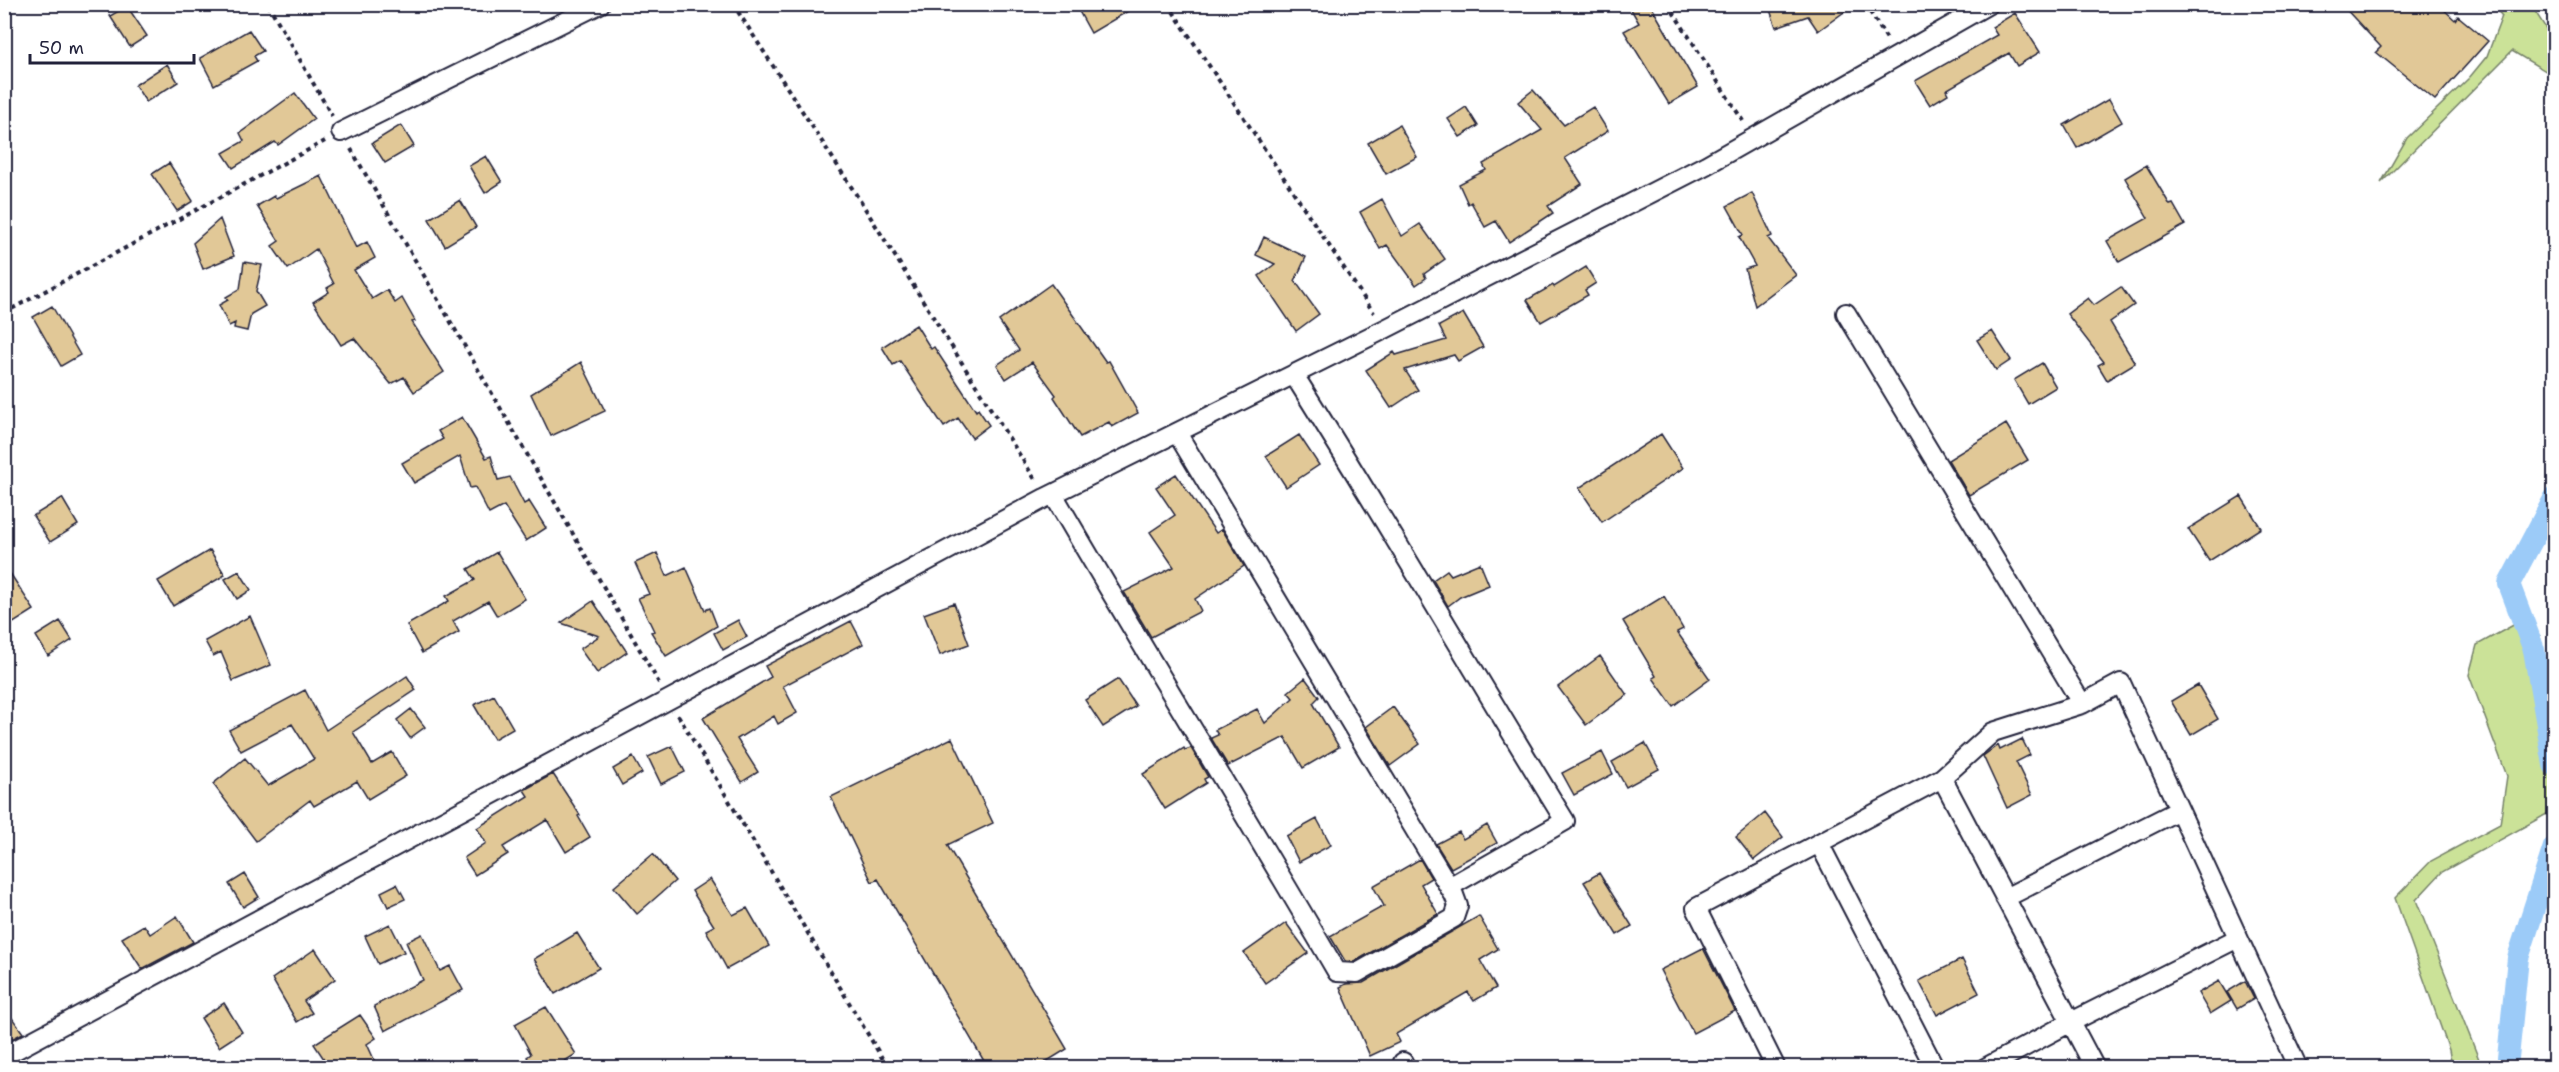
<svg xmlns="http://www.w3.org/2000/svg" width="2559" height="1072" font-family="'Shantell Sans',sans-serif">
	<rect width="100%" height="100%" fill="#fff"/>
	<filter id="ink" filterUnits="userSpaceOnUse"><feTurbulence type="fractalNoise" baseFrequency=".0167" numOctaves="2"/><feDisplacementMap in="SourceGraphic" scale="12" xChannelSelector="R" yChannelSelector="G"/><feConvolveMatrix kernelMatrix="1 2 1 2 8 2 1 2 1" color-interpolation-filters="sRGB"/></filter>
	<g filter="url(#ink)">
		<path fill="#cbe298" stroke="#76826a" stroke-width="1.5" d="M2492,5H2531L2554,41V76L2512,51L2381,183L2407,138L2469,78L2487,56L2502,16Z
			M2519,622L2540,636L2554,709V810L2442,872L2416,900L2482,1067H2452L2449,1050L2395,898L2431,861L2500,824L2507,776L2469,675L2477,645Z"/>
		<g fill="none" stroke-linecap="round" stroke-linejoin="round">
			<path stroke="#9ccbf8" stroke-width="22" d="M2554,499L2509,584L2534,650L2554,765
				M2507,1068L2518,958L2554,847"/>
		</g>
		<path fill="#e1c897" stroke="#22223b" stroke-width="1.5" d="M1075,4H1140L1091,33Z
			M1628,4H1650L1698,87L1669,104L1624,31L1639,23Z
			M1768,4H1855L1818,31L1808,16L1776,27Z
			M2341,4H2438L2455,20L2458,16L2488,41L2435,100L2376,52L2381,47Z
			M127,6L147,36L130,47L110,16Z
			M2015,13L2040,52L2017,66L2009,53L1946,90L1948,94L1930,105L1915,81L1997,35L1992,27Z
			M249,30L263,51L254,56L257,61L214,85L200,58Z
			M167,64L178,82L146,102L135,85Z
			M1533,90L1564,125L1593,107L1608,131L1565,158L1582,184L1548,206L1553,213L1509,242L1496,221L1485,227L1471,202L1468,204L1459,184L1486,170L1483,164L1542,130L1518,102Z
			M295,93L314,119L278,145L275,142L233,168L223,153L244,141L240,133Z
			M2109,99L2122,122L2077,148L2064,125Z
			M1466,107L1478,126L1460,137L1448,119Z
			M401,125L414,146L385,163L372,143Z
			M1399,125L1417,157L1386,174L1368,143Z
			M486,156L502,182L485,193L469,166Z
			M169,163L193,201L177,211L152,174Z
			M2146,165L2170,205L2173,204L2185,225L2119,262L2107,241L2148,218L2125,178Z
			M321,176L356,248L367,242L375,258L354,270L372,299L387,290L395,303L402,298L415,321L412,322L444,372L414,392L404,377L391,384L354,338L341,345L313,302L329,292L327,288L334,284L316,249L288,269L272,246L279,241L257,206L274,196L276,198Z
			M1752,193L1772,236L1768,238L1796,275L1755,306L1745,269L1755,266L1739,237L1743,235L1727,206Z
			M1382,199L1402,236L1420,224L1445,259L1424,274L1426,278L1416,285L1387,245L1380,249L1360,212Z
			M460,200L476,227L445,246L429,219Z
			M220,219L234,256L203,269L193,243Z
			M1264,237L1306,257L1295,281L1319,314L1296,331L1259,276L1275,264L1256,255Z
			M244,262L262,265L256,291L265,306L251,314L247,331L234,328L235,323L229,326L219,305L228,300L226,297L240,289Z
			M1586,267L1596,283L1585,290L1588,295L1541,322L1527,300L1553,285L1554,287Z
			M1051,284L1106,362L1109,361L1138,413L1112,427L1109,422L1080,437L1054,397L1056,395L1032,362L1006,379L997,365L1019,350L999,321Z
			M2121,287L2134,305L2110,322L2135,363L2107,380L2098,365L2104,362L2067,314L2088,298L2094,305Z
			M52,306L80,355L61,366L33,317Z
			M1463,313L1483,347L1458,361L1454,355L1405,370L1418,390L1391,408L1366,370L1394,352L1396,355L1446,340L1439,326Z
			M916,325L931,349L934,347L976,411L978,409L989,425L972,438L958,418L944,427L900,361L893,365L882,347Z
			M1992,331L2011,360L1996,370L1977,340Z
			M581,362L605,411L551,436L531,394Z
			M2042,363L2056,387L2028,404L2014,380Z
			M462,417L486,458L491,456L498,480L510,477L524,504L529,501L546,528L526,541L504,506L489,514L475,487L470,488L460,456L414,483L402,463L443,439L438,431Z
			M2006,424L2028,460L1969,495L1948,460Z
			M1661,434L1683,468L1602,522L1579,488Z
			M1299,435L1319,465L1286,487L1266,456Z
			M1176,474L1216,533L1222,529L1244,566L1195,599L1201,611L1151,637L1124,592L1174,567L1150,532L1175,515L1156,487Z
			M2241,496L2261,528L2209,561L2188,529Z
			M62,498L78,525L50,542L33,516Z
			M210,550L225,575L173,606L158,581Z
			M497,552L525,599L497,616L488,601L453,621L459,632L422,653L407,625L449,601L446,596L475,580L468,569Z
			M657,553L667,576L686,567L705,610L710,608L717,626L666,656L651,632L654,631L638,598L649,594L635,563Z
			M1480,563L1489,585L1460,597L1448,606L1433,580L1447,570L1451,575Z
			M4,564L34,610L4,629Z
			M239,571L251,590L237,599L225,579Z
			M1664,596L1683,629L1677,632L1710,679L1673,706L1653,678L1656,676L1623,621Z
			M593,601L627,652L597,673L580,649L599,636L561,623Z
			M954,603L969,644L940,655L924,614Z
			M250,616L271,665L233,681L221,652L213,656L205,641Z
			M738,620L747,637L723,650L714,633Z
			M60,621L72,640L48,656L36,636Z
			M851,621L863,644L783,686L797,713L778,724L774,716L737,739L758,772L742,782L703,718L771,677L765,666Z
			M1600,656L1627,695L1586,725L1558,687Z
			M407,676L416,690L353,732L372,764L392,752L406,776L368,799L357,781L314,806L310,800L256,841L213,784L245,758L268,786L314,759L292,724L241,751L229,730L305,690L326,730Z
			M1305,678L1319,697L1313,703L1339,747L1303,768L1285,737L1228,766L1211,738L1218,735L1215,730L1257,709L1265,723L1293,698L1288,692Z
			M1118,679L1136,706L1103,727L1085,700Z
			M2198,685L2218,719L2191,735L2171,701Z
			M494,695L513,728L494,739L474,705Z
			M1393,707L1420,744L1390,766L1366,727Z
			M411,709L425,727L410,738L397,720Z
			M952,738L993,823L947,845L1067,1049L1036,1068H988L878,879L872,882L831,797Z
			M2022,739L2030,755L2016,762L2032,795L2007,808L1983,756L1998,745L2000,750Z
			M1645,743L1659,769L1626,787L1612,762Z
			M672,746L685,772L661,784L648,757Z
			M1184,748L1185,750L1191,748L1208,777L1204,779L1206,783L1165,809L1143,774Z
			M1602,752L1613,774L1574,795L1562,773Z
			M633,757L642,773L622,785L613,769Z
			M553,774L580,815L578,816L590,837L566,852L547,820L503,847L508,854L475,875L464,858L486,843L477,828L528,796L524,790Z
			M1765,813L1783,837L1754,860L1736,837Z
			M1317,819L1331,845L1299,862L1286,836Z
			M1487,825L1497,843L1451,868L1436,844L1459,832L1463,839Z
			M653,854L675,881L637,914L614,887Z
			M1420,859L1431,878L1421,884L1438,914L1354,962L1345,961L1330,936L1384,906L1373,886Z
			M1599,873L1632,926L1617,935L1584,882Z
			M245,874L259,897L243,907L229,884Z
			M710,879L733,915L747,908L769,946L727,969L706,930L714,926L692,891Z
			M397,884L405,899L388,907L381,892Z
			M177,916L193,942L142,969L122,938L144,925L150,934Z
			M1479,916L1498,949L1480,960L1496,988L1474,1001L1468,992L1396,1034L1400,1042L1370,1056L1340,987L1346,984L1363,983Z
			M1286,923L1308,953L1265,983L1244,953Z
			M390,924L404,952L378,964L365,936Z
			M577,933L599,968L555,994L534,959Z
			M422,934L440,971L450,966L463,990L385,1031L374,1006L423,980L406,942Z
			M1703,948L1735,1011L1693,1033L1660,970Z
			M315,949L335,979L304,1001L312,1013L297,1022L272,979Z
			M1962,959L1979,993L1937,1015L1919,981Z
			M2219,981L2231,1001L2210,1014L2198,993Z
			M2245,981L2254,999L2237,1009L2227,992Z
			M224,1003L242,1032L219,1047L201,1018Z
			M4,1007L23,1033L4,1043Z
			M546,1007L576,1054L554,1068H534L527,1057L531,1054L515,1024Z
			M360,1015L376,1038L367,1044L378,1068H330L314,1044Z"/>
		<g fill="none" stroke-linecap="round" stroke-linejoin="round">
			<g stroke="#22223b" stroke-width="22">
				<path id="minor" d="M341,132L600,4
					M1846,313L2082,704
					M1294,375C1387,522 1474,673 1565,821L1449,887
					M1053,494C1146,654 1244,812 1337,972L1357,973L1454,918L1458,906L1454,895L1177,433
					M1942,778L2095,1068
					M1819,843L1935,1068
					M2005,898L2179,810
					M4,1056L1045,498L1385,329L1706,165L1989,4
					M1403,1062L1406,1068
					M1776,1068L1696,908L1942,778L1993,732L2082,704L2121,683L2298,1068
					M1985,1068L2071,1022L2238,938"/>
			</g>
			<path stroke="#22223b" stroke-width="4" stroke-dasharray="4.5 4.5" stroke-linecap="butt" d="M268,4L332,116
				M733,4L861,202L1036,481
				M1168,4L1374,313
				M1668,4L1743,121
				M1865,4L1887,39
				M351,149L659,683
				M4,313L325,141
				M678,715L888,1068"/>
			<use href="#minor" stroke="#fff" stroke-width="18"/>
		</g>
	</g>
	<rect width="2559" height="1072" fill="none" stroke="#fff" stroke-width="24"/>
	<rect x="12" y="12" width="2535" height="1048" fill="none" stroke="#22223b" stroke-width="2" filter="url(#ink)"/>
	<path d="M30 54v9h164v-9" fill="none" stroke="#22223b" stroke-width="3"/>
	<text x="39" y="54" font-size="18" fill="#22223b" stroke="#ffffff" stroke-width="4.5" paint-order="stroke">50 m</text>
</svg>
